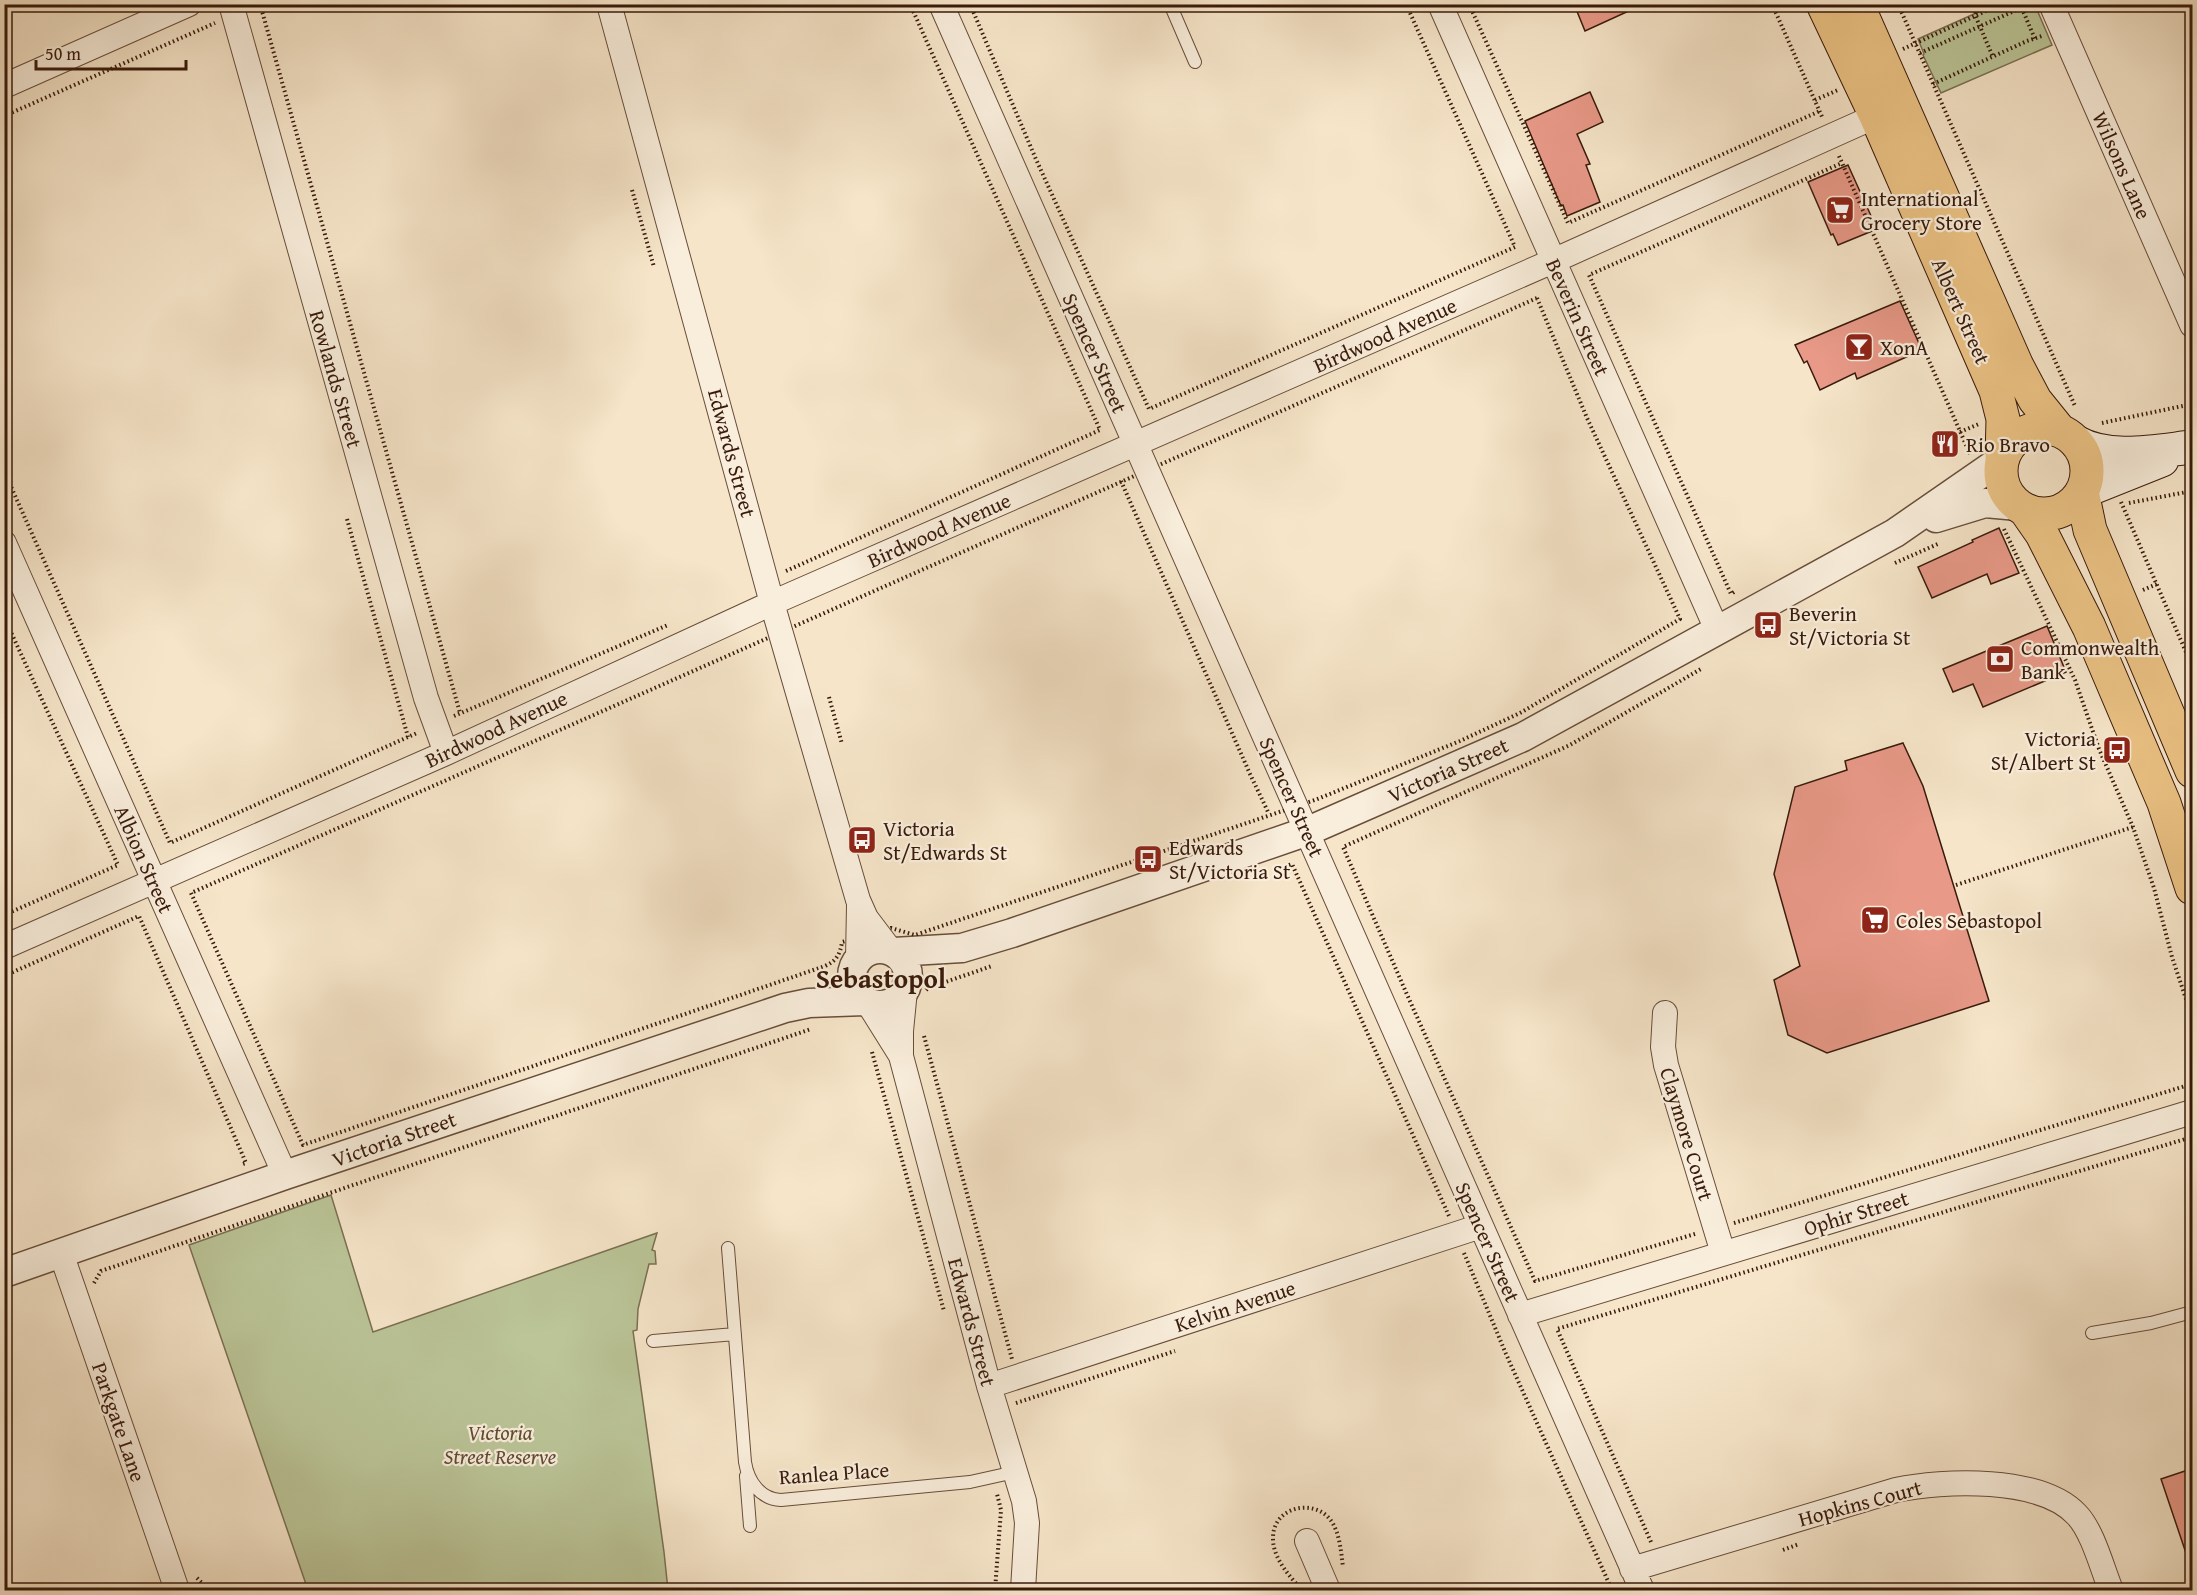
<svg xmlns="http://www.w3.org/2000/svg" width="2197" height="1595" font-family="'Gentium Book Plus',serif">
	<rect width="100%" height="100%" fill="#f6e5c9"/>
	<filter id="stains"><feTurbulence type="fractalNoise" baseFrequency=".00333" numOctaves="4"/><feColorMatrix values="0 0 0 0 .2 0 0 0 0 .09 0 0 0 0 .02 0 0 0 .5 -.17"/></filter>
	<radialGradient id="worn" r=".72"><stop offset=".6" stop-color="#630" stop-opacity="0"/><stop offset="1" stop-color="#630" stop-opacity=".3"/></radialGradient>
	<path fill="#bbc598" stroke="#7a7052" stroke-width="1.5" d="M2035,5L2052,45L1941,93L1923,55L1924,54L1918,39L1994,5Z
		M331,1195L373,1332L657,1233L652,1250L655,1251L656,1264H649L638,1309L637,1330L633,1331L664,1552L668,1590H308L189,1245Z"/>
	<path fill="#e89988" stroke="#381a0b" stroke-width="1.5" d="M1574,4H1644L1585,31Z
		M1590,92L1603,122L1577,134L1590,164L1586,165L1600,202L1567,216L1563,205L1561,206L1525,121Z
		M1848,165L1877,229L1838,245L1833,234L1831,235L1808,182Z
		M1900,301L1922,350L1857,379L1855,373L1820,390L1807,361L1804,363L1795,345Z
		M1999,528L2019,573L1991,584L1987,574L1932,598L1918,567L1973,542L1972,540Z
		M2047,626L2066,672L1983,707L1973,684L1953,692L1943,669Z
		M1903,743L1923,786L1989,1001L1827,1053L1788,1035L1774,980L1800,966L1774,874L1795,787L1847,770L1845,761Z
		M2185,1471L2193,1492V1564L2190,1565L2161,1479Z"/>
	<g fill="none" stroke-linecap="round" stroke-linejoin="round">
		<g stroke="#684d3a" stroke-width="14">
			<path id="service" d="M1170,4L1195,62
				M728,1248L745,1462C748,1481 760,1499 781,1500L970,1482L1015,1472
				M2092,1333L2151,1323L2192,1312
				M653,1341L735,1334
				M746,1476L750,1526"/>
		</g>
		<g stroke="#684d3a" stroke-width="26">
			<path id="minor" d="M231,4L426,698L446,753
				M609,4L772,603L858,900L866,918L891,951
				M941,4L1642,1590
				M1440,4L1717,630
				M2051,4L2192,325
				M4,86L189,4
				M4,543L285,1175
				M4,947L446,753L772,603L1553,261L1876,116
				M858,959L859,905
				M905,990L901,1031V1056L989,1386L1024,1501L1027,1523L1023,1590
				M868,1003L900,1054
				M1665,1013L1663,1047L1666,1065L1723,1253
				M61,1253L177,1590
				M1520,1315L2192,1112
				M989,1386L1481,1226
				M1307,1541L1328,1590
				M1632,1569L1896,1490C1943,1480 2041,1476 2077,1515C2093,1532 2102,1568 2111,1590"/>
		</g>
		<g stroke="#684d3a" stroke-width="31">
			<path id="tertiary" d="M1936,518L1985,503L2018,506
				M852 977a28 28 0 1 1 56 0a28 28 0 1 1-56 0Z
				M894,952L962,948L1012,933L1308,831L1523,737L1895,533L2002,459
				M4,1273L285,1175L785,1008L809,1003L865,1001"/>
		</g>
		<g stroke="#381a0b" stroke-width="35">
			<path id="secondary" d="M2076,442C2109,461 2156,451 2192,447
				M2082,492L2162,460"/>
		</g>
		<g stroke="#381a0b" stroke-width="35">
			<path id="trunk" d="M1823,4L1876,116L1996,391L2003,419L2002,459
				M1857,4L2017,366L2035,400L2060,431
				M2001 471a43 43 0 1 1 86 0a43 43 0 1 1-86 0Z
				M2082,492L2090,530L2192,771
				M2026,511L2042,534L2089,627L2164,803L2192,888"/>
		</g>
		<path stroke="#381a0b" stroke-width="4" stroke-dasharray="1.5 3" stroke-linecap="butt" d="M260,4L460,713
			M970,4L1035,157L1149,409L1515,247L1406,4
			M1469,4L1568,223L1820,111
			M1772,4L1823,119
			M1898,4L2075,406
			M1979,4L1975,15L1993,57
			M2020,4L2035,39
			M1903,49L2001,4
			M1920,53L2021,8
			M1933,84L2027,41L2042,36
			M1815,100L1838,90
			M4,116L215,23
			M1839,156L1970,454
			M632,190L654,267
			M1537,298L1587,418L1680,619L1520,713L1460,741L1315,800L915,935L891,928L842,942C840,955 836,961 825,966L303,1145L191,893Z
			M2102,423L2192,404
			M1960,432L1979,424
			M4,471L170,843L417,733
			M1121,481L1250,774L1269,814
			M2121,502L2192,666
			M2129,503L2192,491
			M347,519L408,737
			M2004,529L2075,680L2099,749L2133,827L2154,888L2172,957L2192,1017
			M1895,563L1940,543
			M786,571L1100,430L910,4
			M2143,590L2157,584
			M1734,592L1731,594L1589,275L1842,163
			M4,617L118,865L4,915
			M829,697L842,744
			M454,716L668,625
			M1289,865L1292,864L1449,1216
			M1956,885L2133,827
			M4,976L139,916L246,1163L243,1164
			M926,990L928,988L992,966
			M924,1036L1012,1359
			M872,1052L944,1311
			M1734,1223L2192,1084
			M1695,1234L1535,1281L1405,990L1343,847L1570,745L1701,669
			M1464,1253L1506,1354L1612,1590
			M94,1283L101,1271L811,1029
			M1016,1403L1175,1351
			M1651,1542L1557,1329L2192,1137
			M1783,1550L1799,1544
			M197,1578L209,1590
			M995,1590L1001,1510L997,1494
			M1302,1590C1290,1577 1273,1558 1273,1539C1272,1506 1316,1497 1332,1522C1340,1535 1341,1552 1343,1567"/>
		<use href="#service" stroke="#f9eedc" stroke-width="12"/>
		<use href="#minor" stroke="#f9eedc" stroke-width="24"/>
		<use href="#tertiary" stroke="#f9eedc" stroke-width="28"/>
		<use href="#secondary" stroke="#f9eedc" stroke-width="33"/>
		<use href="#trunk" stroke="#ebc284" stroke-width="33"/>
	</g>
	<defs>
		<g id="supermarket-square" transform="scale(1.5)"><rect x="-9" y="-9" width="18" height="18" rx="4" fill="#8f2418" stroke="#f9eedc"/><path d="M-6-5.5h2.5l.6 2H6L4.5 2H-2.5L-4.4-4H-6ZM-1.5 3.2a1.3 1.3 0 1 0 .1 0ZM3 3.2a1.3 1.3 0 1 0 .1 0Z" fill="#fff"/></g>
		<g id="bar-square" transform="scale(1.5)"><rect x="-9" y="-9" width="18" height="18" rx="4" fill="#8f2418" stroke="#f9eedc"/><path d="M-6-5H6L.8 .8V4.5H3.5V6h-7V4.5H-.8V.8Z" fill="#fff"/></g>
		<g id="restaurant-square" transform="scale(1.5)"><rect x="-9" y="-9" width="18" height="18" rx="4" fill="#8f2418" stroke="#f9eedc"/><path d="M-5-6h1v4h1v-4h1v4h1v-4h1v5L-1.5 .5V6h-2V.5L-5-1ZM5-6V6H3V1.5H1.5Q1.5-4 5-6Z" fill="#fff"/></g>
		<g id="bus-square" transform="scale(1.5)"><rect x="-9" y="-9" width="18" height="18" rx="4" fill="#8f2418" stroke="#f9eedc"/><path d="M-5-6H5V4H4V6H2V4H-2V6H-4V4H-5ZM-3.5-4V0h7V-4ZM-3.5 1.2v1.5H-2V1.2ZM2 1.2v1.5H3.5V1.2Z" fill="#fff"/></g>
		<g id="bank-square" transform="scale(1.5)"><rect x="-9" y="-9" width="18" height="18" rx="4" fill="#8f2418" stroke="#f9eedc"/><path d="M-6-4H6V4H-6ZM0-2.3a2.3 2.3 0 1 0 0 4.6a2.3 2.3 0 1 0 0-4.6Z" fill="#fff"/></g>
	</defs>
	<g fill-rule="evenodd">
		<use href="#supermarket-square" x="1840" y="210"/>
		<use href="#bar-square" x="1859" y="347"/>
		<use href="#restaurant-square" x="1945" y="444"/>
		<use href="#bus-square" x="1768" y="625"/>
		<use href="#bank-square" x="2000" y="659"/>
		<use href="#bus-square" x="2117" y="750"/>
		<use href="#bus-square" x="862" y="840"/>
		<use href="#bus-square" x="1148" y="859"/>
		<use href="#supermarket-square" x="1875" y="920"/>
	</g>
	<g text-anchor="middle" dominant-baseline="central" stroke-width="4.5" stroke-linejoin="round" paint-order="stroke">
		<g font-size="21" fill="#381a0b" stroke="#f9eedc">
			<text transform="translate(2122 165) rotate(66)">Wilsons Lane</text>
			<text transform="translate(1961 311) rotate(66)">Albert Street</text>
			<text transform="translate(1578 317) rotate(66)">Beverin Street</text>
			<text transform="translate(1385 335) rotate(-24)">Birdwood Avenue</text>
			<text transform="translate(1095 353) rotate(66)">Spencer Street</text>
			<text transform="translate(336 379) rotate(74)">Rowlands Street</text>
			<text transform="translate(732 453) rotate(75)">Edwards Street</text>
			<text transform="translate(939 530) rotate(-24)">Birdwood Avenue</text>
			<text transform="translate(496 729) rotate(-25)">Birdwood Avenue</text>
			<text transform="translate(1448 770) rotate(-24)">Victoria Street</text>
			<text transform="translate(1292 797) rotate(66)">Spencer Street</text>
			<text transform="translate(144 859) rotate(66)">Albion Street</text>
			<text transform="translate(1687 1134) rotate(73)">Claymore Court</text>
			<text transform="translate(394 1139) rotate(-19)">Victoria Street</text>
			<text transform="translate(1856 1213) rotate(-17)">Ophir Street</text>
			<text transform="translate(1488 1242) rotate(66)">Spencer Street</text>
			<text transform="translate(1235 1306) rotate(-18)">Kelvin Avenue</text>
			<text transform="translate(972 1322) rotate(75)">Edwards Street</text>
			<text transform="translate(119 1422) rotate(71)">Parkgate Lane</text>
			<text transform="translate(834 1473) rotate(-4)">Ranlea Place</text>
			<text transform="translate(1860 1503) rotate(-15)">Hopkins Court</text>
		</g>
		<g font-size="21" fill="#381a0b" stroke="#f9eedc" text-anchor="start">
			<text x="1861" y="198">International<tspan x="1861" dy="24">Grocery Store</tspan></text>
			<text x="1880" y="347">XonA</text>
			<text x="1966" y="444">Rio Bravo</text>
			<text x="1789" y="613">Beverin<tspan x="1789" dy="24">St/Victoria St</tspan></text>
			<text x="2021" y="647">Commonwealth<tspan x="2021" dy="24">Bank</tspan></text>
			<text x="2096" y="738" text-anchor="end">Victoria<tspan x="2096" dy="24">St/Albert St</tspan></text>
			<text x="883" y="828">Victoria<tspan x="883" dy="24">St/Edwards St</tspan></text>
			<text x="1169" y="847">Edwards<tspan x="1169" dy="24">St/Victoria St</tspan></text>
			<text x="1896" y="920">Coles Sebastopol</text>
		</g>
		<g font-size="21" font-style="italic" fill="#5f4d35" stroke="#f9eedc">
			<text x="500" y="1432">Victoria<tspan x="500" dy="24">Street Reserve</tspan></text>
		</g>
		<g font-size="27" font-weight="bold" fill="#381a0b" stroke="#f9eedc">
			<text x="881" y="978">Sebastopol</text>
		</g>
	</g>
	<rect width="2197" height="1595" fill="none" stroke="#f6e5c9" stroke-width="24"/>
	<rect x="6" y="6" width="2185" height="1583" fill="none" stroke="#381a0b" stroke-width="3"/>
	<rect x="12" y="12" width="2173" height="1571" fill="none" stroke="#381a0b" stroke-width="1.5"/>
	<path d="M36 60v9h150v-9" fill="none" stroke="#381a0b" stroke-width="3"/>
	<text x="45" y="60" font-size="18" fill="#381a0b" stroke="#f9eedc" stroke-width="4.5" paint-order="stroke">50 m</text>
	<rect width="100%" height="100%" filter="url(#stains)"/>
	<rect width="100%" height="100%" fill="url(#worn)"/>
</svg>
